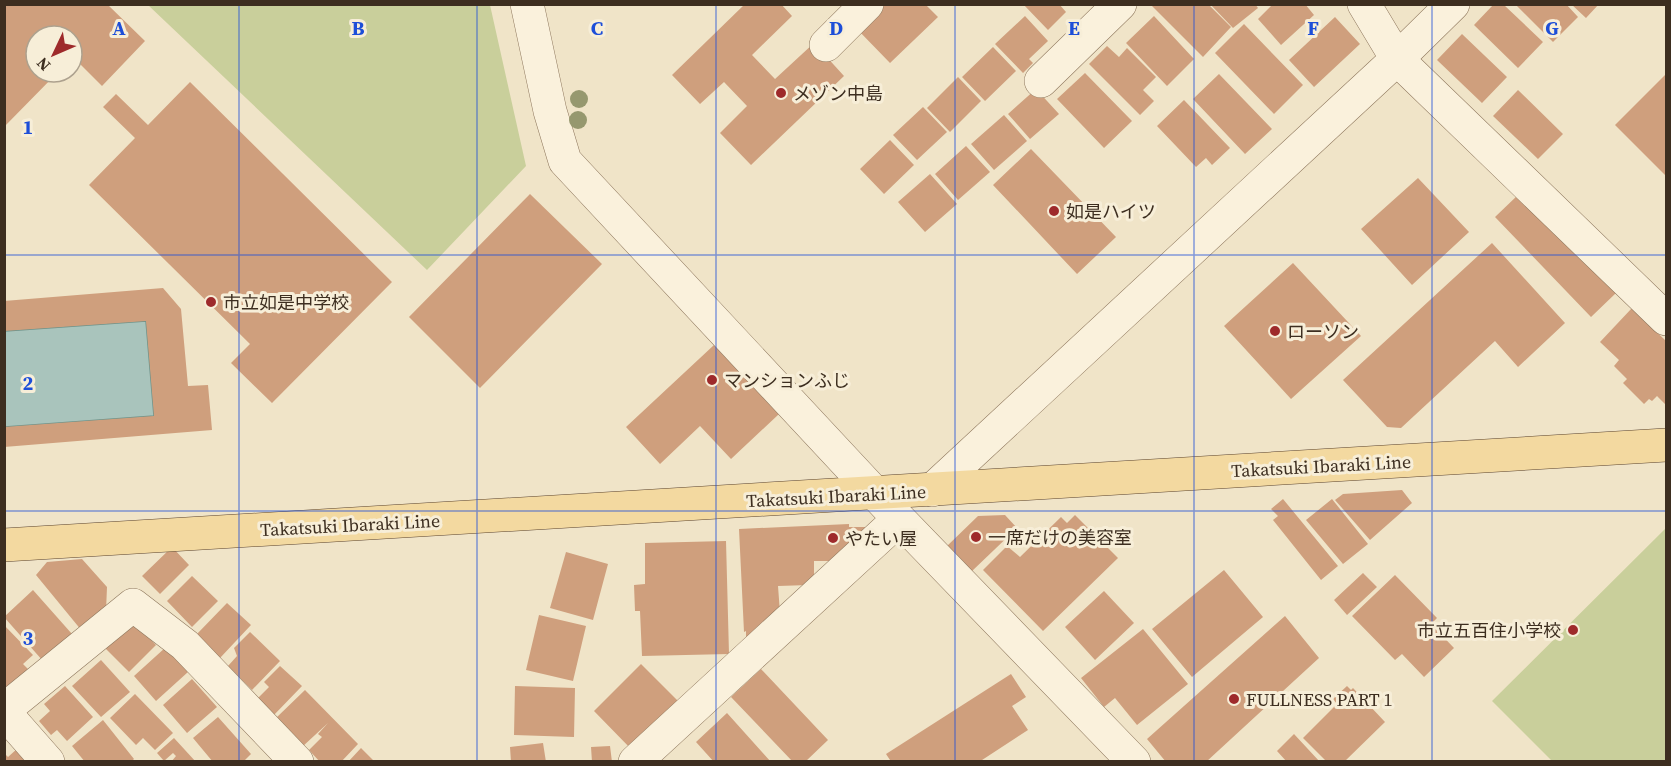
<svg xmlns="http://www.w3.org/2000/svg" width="1671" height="766" font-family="'Source Serif 4','Noto Sans JP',serif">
	<rect width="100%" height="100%" fill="#f0e4c8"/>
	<path fill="#c9cf9b" d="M148,5H490L526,166L427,270Z
		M1666,528V761H1552L1492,701Z"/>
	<path fill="#a9c4bc" stroke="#6f938a" stroke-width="1.5" d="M146,321L154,416L5,427V331Z"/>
	<path fill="#cf9f7d" d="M4,4H107L145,41L102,86L73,57L72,58V36H36V72H58L4,127Z
		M745,4H781L792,16L752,55L775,79L814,43L844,76L751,165L720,133L747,106L724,82L700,104L672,75Z
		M883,4H925L938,17L890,63L857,29Z
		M1023,4H1059L1066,12L1048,30Z
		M1150,4L1195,6L1208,4L1231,27L1203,57Z
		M1210,4H1255L1258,8L1233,28Z
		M1273,4H1305L1314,15L1281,45L1258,19Z
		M1515,4H1566L1578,17L1553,42Z
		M1571,4H1599L1586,18Z
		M1493,5H1504L1543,42L1518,68L1474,25Z
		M1025,16L1048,41L1029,59L1033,63L1023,73L995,44Z
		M1154,16L1194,59L1167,86L1126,43Z
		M1335,17L1360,44L1314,87L1289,60Z
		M1244,24L1303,85L1274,114L1215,53Z
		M1462,34L1507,77L1482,103L1437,60Z
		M1107,46L1119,57L1127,48L1156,77L1143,90L1154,101L1140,115L1089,64Z
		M993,47L1016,71L985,101L962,77Z
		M1085,73L1132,121L1104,148L1057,99Z
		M1219,74L1272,129L1245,154L1193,99Z
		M1666,74V176L1615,125Z
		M958,77L981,101L950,132L927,108Z
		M190,82L392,282L272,403L231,363L250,344L89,185L135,138L103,107L116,94L148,125Z
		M1036,89L1059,114L1030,139L1008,114Z
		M1518,90L1563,134L1538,159L1493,116Z
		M1184,100L1230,148L1212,165L1206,158L1196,167L1157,126Z
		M923,107L947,132L917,160L893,135Z
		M1004,115L1027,141L994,170L971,144Z
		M890,140L914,165L884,194L860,169Z
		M966,146L990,172L958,200L935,174Z
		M1031,149L1116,237L1077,274L993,185Z
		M930,174L957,204L925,232L898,202Z
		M1418,178L1469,232L1412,285L1361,229Z
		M530,194L602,264L480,388L409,317Z
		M1519,194L1616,293L1591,317L1495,217Z
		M1492,243L1565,323L1518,367L1495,341L1401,428L1387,427L1343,380Z
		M1293,263L1361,336L1291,399L1224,326Z
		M163,288L181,309L188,386L208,385L212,430L4,447V427L154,416L146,321L4,331V301Z
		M1632,308L1666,341V405L1657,396L1652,401L1649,399L1644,404L1623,383L1627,379L1614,366L1619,360L1600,342Z
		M714,345L779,414L731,459L700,426L660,464L626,427Z
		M1402,490L1412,503L1370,540L1335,500L1343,494Z
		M1283,499L1338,566L1321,580L1273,520L1278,516L1271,509Z
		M1332,499L1368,544L1343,564L1306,520Z
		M1005,515L1017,528L971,572L946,547L978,516Z
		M1075,515L1118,558L1043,631L983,570L1007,546L1020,557L1061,517L1067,523Z
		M849,524V527H865V535L833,561H814V582L809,585L778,586L780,613L746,639V631L744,632L739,529Z
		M726,541L729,654L642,656L640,611H635L634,585L645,584V543Z
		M172,547L189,565L160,594L142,576Z
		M566,552L608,564L593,620L550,608Z
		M82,559L107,587L106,611L82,631L36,575L47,562Z
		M1224,570L1263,617L1192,677L1152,629Z
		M1363,573L1377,587L1347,615L1334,600Z
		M1395,575L1437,618L1431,624L1454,648L1424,677L1402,654L1395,660L1352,616Z
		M192,576L218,601L192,627L167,601Z
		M33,590L72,634L43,661L4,617Z
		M1104,591L1134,623L1095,660L1065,627Z
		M227,603L251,625L220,658L196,635Z
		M539,615L586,626L573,681L526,670Z
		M1285,616L1319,658L1206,762H1166L1147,739Z
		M132,620L156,645L129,672L104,647Z
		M4,625L33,655L23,664L33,674L4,699Z
		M1143,629L1188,684L1137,725L1115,698L1104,707L1081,678Z
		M250,632L280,661L252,690L228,666L237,656L234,648Z
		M166,647L188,672L156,701L134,676Z
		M101,660L130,692L101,717L72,686Z
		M641,664L680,703L633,751L594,711Z
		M280,666L302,686L273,716L257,699L269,687L264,682Z
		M761,669L828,740L805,762H793L731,697Z
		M1011,674L1026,697L1012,706L1028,730L979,762H888L890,760L886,754Z
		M192,679L217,707L187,733L163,705Z
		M65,686L93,717L67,741L57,730L51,735L39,721L50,711L44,704Z
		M515,686L575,688L574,737L514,735Z
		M1347,686L1351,690L1353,688L1385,722L1344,762H1327L1303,738L1337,704L1333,699Z
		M305,690L358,744L341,762H320L309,750L322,737L318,734L328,723L302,747L276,718Z
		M135,694L173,733L155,750L143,738L136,745L110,718Z
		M727,713L771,762H714L696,742Z
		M218,717L251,754L243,762H213L193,738Z
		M103,720L134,759L131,762H85L72,746Z
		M1294,734L1320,762H1287L1277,751Z
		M174,738L196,762H171L176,756L173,753L164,761L157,753Z
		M543,743L546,762H511L510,747Z
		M610,746L612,762H592L591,747Z
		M18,748L30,762H4V753L8,757Z
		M361,748L375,762H348Z"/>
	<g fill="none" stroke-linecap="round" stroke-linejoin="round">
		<g stroke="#8d765c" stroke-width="34">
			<path id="minor" d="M527,4L550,111L565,161L899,519L1134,762
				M1364,4L1397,59L1666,319
				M826,45L867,4
				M1041,81L1120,4
				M932,490L1397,59L1453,4
				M4,710L133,605L185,645L297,762
				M4,712L48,762
				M635,762L899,519"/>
		</g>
		<g stroke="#5b4430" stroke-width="34">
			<path id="major" d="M4,545L1666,445"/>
		</g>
		<use href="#minor" stroke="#faf1dc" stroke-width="33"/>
		<use href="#major" stroke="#f3d9a0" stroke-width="33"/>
	</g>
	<g fill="#96986f">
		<circle cx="579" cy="99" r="9"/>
		<circle cx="578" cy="120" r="9"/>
	</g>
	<path fill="none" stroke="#1d4ed8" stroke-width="1.5" stroke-opacity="0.55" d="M239,4V762M477,4V762M716,4V762M955,4V762M1194,4V762M1432,4V762M4,255H1666M4,511H1666"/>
	<g fill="#9e2a2b" stroke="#f7eed8" stroke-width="2">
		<circle cx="781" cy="93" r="6"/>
		<circle cx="1054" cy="211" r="6"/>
		<circle cx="211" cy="302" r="6"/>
		<circle cx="1275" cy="331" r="6"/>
		<circle cx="712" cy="380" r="6"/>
		<circle cx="976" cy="537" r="6"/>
		<circle cx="833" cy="538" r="6"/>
		<circle cx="1573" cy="630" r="6"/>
		<circle cx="1234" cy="699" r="6"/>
	</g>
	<g text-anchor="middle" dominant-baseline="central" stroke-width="6" stroke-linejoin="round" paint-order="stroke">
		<g font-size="18" fill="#3d2e20" stroke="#f7eed8" text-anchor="start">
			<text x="793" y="93">メゾン中島</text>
			<text x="1066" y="211">如是ハイツ</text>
			<text x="223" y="302">市立如是中学校</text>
			<text x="1287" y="331">ローソン</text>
			<text x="724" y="380">マンションふじ</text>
			<text x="988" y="537">一席だけの美容室</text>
			<text x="845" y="538">やたい屋</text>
			<text x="1561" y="630" text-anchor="end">市立五百住小学校</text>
			<text x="1246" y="699">FULLNESS PART 1</text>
		</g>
		<g font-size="18" fill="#3d2e20" stroke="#f7eed8">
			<text transform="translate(1321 466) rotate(-3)">Takatsuki Ibaraki Line</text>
			<text transform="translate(836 496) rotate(-3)">Takatsuki Ibaraki Line</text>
			<text transform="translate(350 525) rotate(-3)">Takatsuki Ibaraki Line</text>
		</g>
	</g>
	<g font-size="20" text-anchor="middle" font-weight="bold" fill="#1d4ed8" stroke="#f7eed8" stroke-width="6" stroke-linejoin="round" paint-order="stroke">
		<text x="119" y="35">A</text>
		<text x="358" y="35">B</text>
		<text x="597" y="35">C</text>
		<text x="836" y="35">D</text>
		<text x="1074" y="35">E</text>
		<text x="1313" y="35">F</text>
		<text x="1552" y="35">G</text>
		<text x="28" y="134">1</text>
		<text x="28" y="390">2</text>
		<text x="28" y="645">3</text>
	</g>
	<rect width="1671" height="766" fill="none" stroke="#3d2e20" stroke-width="12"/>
	<g transform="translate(54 54) rotate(226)"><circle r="28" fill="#f7eed8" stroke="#ada18e" stroke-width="1.5"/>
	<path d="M0-4.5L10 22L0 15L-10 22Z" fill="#9e2a2b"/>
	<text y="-9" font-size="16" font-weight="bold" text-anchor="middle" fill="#3d2e20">N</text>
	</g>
</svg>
